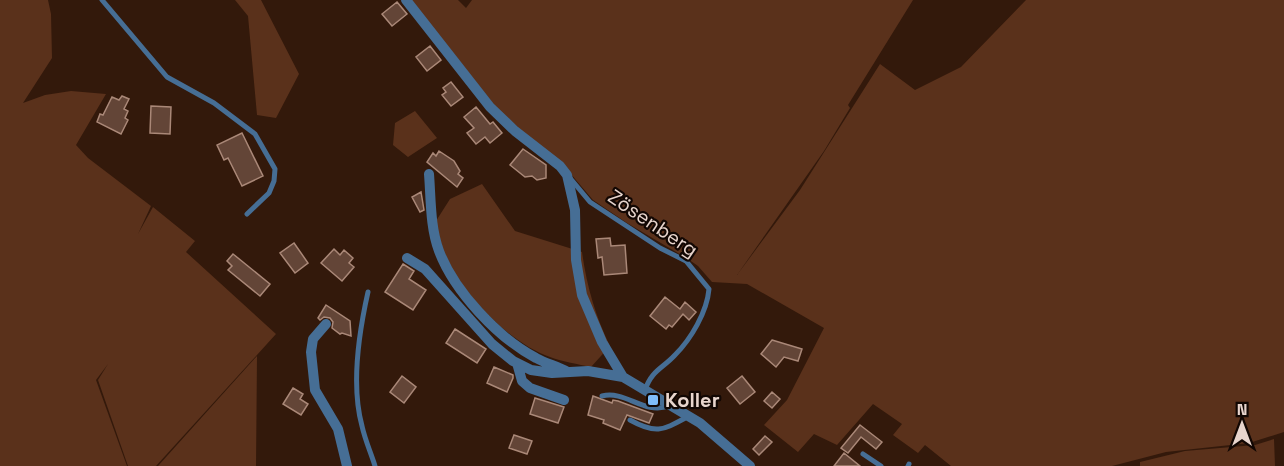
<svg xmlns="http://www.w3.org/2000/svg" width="1284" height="466" font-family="'Space Grotesk',sans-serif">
	<rect width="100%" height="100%" fill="#33190b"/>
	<path fill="#5a311b" d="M0,0H48L51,14L52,58L23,103L45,95L71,91L106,94L76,145L88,158L151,206L138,234L153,207L195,241L186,252L276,334L156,466H128L98,380L108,364L96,380L127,466H0Z
		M235,0H261L299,74L276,118L257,115L248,16Z
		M411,0H458L466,8L472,0H913L848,105L850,108L824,151L737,275L800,190L880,64L915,90L961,67L1026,0H1284V432L1249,443L1166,452L1112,466H951L925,445L918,453L893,435L902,424L873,404L837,445L814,434L798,452L764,425L787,400L824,328L747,284L712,282L698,266L688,259L627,223L593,200L570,173L499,111Z
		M415,111L437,138L408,157L393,145L395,123Z
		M482,184L515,231L582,252C587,287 595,315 610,346L591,367C578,364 563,362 550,357C511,344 466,297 448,261C442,249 438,234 436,221L450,199Z
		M257,356L256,466H158Z
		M1274,439L1275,466H1140V462L1185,451L1255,445Z"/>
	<path fill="#634537" stroke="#aa8878" stroke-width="1.5" d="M397,2L407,14L392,26L382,14Z
		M430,46L441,60L427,71L416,57Z
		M451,82L463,97L451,106L442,95L446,92L443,88Z
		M122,96L129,99L124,109L128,111L125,118L128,120L121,134L97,122L100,114L103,115L112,97L119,100Z
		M151,106L171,107L170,134L150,133Z
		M476,107L490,124L493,122L502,133L490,143L485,137L476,144L467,133L474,128L464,117Z
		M242,133L263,176L242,186L228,158L224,160L217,145Z
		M523,149L546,165V178L537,180L532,176L525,177L510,165Z
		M439,151L454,161L460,171L458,174L463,178L457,187L427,162L433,153L436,156Z
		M421,192L424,210L420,212L412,197Z
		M610,238L611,246L625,245L627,273L604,275L602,257L598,258L596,239Z
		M294,243L308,263L295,273L280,253Z
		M334,249L340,255L344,250L353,258L349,263L354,267L342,281L321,263Z
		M233,254L270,284L260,296L228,270L232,266L227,261Z
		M403,264L414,271L409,279L426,290L413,310L385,292Z
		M665,297L680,309L685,302L696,312L689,320L683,314L672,327L669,325L666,329L650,316Z
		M326,305L350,321L351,336L342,333L340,334L332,328L333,322L330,318L324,317L320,320L318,318Z
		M455,329L486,349L477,363L446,343Z
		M772,340L802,349L798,361L784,357L776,367L761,354Z
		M494,367L513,375V378L507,392L487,383Z
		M402,376L416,387L404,403L390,392Z
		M742,376L755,392L740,404L727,388Z
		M293,388L303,394L300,399L308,404L301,415L283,404Z
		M772,392L780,399L772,408L764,401Z
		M593,396L612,403L613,400L618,401L653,414L649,423L627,415L620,430L603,423L604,420L588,415Z
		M535,398L564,407L558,423L530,414Z
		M860,425L882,442L876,449L861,437L848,453L841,448Z
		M514,435L532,441L527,454L509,448Z
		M765,436L772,442L759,455L753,449Z
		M844,453L860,466H834Z"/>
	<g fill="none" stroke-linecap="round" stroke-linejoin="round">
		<path stroke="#466e95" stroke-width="5" d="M102,0L167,77L214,103L255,134L275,169L274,181L269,193L247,214
			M570,178L590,202L660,248L686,261L709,289C707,312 691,339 675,355C662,369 652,370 645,390
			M368,292C359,332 351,386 362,426C365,440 371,453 375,466
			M602,396C626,390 643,415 669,406
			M630,420C657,435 663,430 689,416
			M863,454L881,466
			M908,466L909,464"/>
		<path stroke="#466e95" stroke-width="10" d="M406,0L490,107L515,131L560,166L567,175L575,210L576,260L582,295L602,342L623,377L700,423L750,466
			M429,174C431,199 430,227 439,251C454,291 498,338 536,358C545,363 556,366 566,371
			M407,258L425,269L492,344L513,361L531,370L552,373L588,371L623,377
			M326,324L313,339L311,352L315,390L338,429L347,466
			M517,363L522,381L530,388L564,400"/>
	</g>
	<rect fill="#7fbdfa" stroke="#120703" stroke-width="2" x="647" y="394" width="12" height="12" rx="3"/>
	<g text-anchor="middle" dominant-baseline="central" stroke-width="4.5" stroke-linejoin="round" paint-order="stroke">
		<g font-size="20" fill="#e8d5cd" stroke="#120703">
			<text transform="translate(653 223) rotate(34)">Zösenberg</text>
		</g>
		<g font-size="20" font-weight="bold" fill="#e8d5cd" stroke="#120703" text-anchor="start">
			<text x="665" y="400">Koller</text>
		</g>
	</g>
	<g transform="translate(1242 424)" stroke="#120703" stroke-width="4.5" paint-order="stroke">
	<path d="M0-4.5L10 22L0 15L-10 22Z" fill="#e8d5cd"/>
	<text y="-9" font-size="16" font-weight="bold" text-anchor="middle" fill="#e8d5cd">N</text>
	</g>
</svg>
